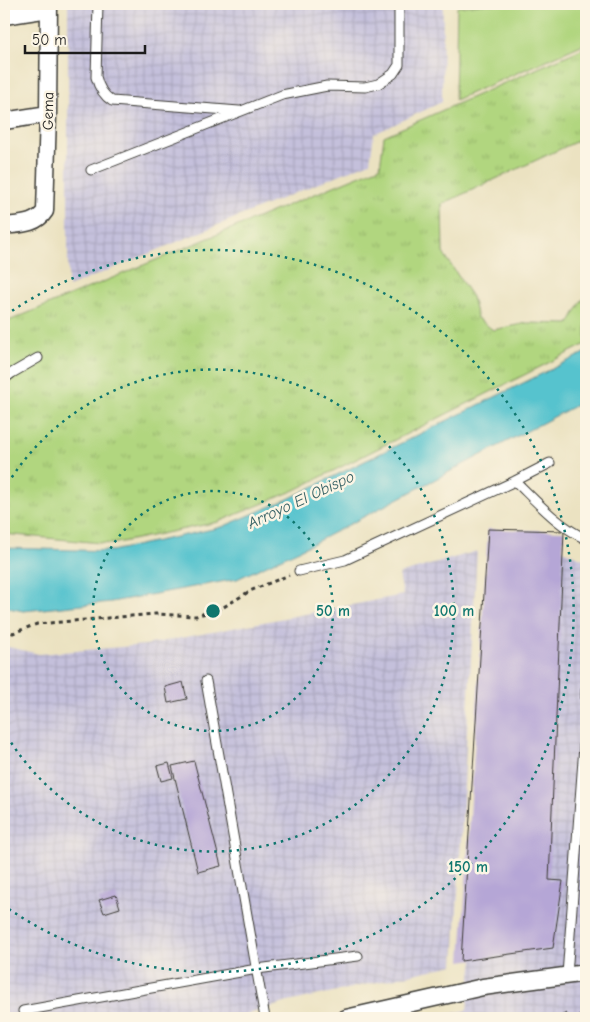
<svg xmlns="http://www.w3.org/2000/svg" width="590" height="1022" font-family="'Comic Neue',sans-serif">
	<defs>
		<pattern id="industrial-grid" width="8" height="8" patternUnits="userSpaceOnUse" patternTransform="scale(1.25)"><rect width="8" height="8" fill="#c4c0db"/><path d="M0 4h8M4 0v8" fill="none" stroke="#a8a4bb"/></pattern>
		<pattern id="grass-tufts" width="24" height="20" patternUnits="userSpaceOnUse" patternTransform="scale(1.25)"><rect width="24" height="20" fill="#b1d67f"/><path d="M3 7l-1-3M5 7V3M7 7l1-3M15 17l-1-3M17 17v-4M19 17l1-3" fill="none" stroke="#98b76d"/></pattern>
	</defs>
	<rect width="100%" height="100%" fill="#fcf5e5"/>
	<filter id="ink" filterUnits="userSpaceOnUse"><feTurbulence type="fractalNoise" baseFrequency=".02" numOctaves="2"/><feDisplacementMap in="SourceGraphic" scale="10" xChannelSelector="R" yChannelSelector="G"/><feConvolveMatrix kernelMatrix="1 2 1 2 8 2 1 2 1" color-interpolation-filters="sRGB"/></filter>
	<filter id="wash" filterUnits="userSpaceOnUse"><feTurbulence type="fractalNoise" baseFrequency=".0096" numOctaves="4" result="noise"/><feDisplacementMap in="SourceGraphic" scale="20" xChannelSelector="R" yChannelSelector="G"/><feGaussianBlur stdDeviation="1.12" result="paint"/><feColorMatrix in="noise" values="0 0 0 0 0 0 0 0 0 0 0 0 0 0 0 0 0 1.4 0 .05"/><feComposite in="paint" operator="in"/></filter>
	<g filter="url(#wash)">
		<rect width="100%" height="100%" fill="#ebe2c1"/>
		<path fill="url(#industrial-grid)" d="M68,4H443L442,102L374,134L370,162L68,287Z
			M549,544L586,560V1018H432L467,1010L474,950Z
			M477,551L454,965L288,1002L235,1018H4V646L39,654L145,645L403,595L399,574Z"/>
		<path fill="url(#grass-tufts)" stroke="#66794e" d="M586,47V137L442,204L443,253L472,297L477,318L493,330L527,323L569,324L582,300L586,298V344L295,490L218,522L112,544L4,534V323L380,167L384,136Z"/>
		<path fill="#b1d67f" stroke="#66794e" d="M479,4H586V43L455,100L457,7Z"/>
		<path fill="#56c3ce" stroke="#397075" d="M586,352V400L312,544L237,579L111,602L23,611L4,607V548L112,551L222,527L288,499Z"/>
		<g id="blocks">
			<path fill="#b5a6d6" d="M488,529L564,531L549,880L563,881L553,948L461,961Z
				M183,682L187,699L168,703L165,687Z
				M194,761L221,866L198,872L172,766Z
				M169,763L173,778L161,781L157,766Z
				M116,895L120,908L104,913L99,900Z
				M586,1012V1018H575Z
				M566,1013L570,1018H558Z"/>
		</g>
	</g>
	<g filter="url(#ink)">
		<use href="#blocks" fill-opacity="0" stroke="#3b3a35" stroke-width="1"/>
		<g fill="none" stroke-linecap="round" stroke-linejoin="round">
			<g stroke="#3b3a35" stroke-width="11">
				<path id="lane" d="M98,4L96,77C99,88 103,95 112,101L239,111
					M91,170L282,95L327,86L365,87L378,84L393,74L399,65V4
					M4,379L12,373L38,358
					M515,481C537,502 558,526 586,539
					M299,571L345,560L515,481L550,463
					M206,681L265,1018
					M567,975L585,733L586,689
					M23,1011L257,969L358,956"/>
			</g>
			<g stroke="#3b3a35" stroke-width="19">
				<path id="street" d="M4,16L49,9
					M4,121L48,114
					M4,226C19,224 36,225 45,211L48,114L49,4
					M346,1018L483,987L586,973"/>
			</g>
			<path stroke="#3b3a35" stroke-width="3" stroke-dasharray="4 4" stroke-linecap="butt" d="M4,630L13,633L37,624L155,614L196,616L222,608L250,591L289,575"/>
			<use href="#lane" stroke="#fff" stroke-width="9"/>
			<use href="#street" stroke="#fff" stroke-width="16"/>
		</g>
	</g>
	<g fill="none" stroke="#0f766e" stroke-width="2.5" stroke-dasharray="2.5 5">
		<circle cx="213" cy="611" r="120"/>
		<path d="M4 490A241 241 0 1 1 4 731"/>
		<path d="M6 315A361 361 0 1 1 6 907"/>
	</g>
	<g text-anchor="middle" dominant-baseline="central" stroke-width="5" stroke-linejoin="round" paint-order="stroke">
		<g font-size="15" fill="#1c1c1c" stroke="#fcf5e5">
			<text transform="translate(48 111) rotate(-89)">Gema</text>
		</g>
		<g font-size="16" font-style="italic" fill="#335f63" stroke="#fcf5e5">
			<text transform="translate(301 500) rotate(-25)">Arroyo El Obispo</text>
		</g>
	</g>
	<circle cx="213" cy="611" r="8" fill="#0f766e" stroke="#fcf5e5" stroke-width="2.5"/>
	<g font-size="15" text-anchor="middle" font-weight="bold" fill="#0f766e" stroke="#fcf5e5" stroke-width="5" stroke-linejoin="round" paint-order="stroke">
		<text x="333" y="616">50 m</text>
		<text x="454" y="616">100 m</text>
		<text x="468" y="872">150 m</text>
	</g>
	<rect width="590" height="1022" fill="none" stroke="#fcf5e5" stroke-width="20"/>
	<path d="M25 45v8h120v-8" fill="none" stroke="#1c1c1c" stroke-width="2.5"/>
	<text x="32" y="45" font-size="15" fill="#1c1c1c" stroke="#fcf5e5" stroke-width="4" paint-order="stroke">50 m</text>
</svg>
